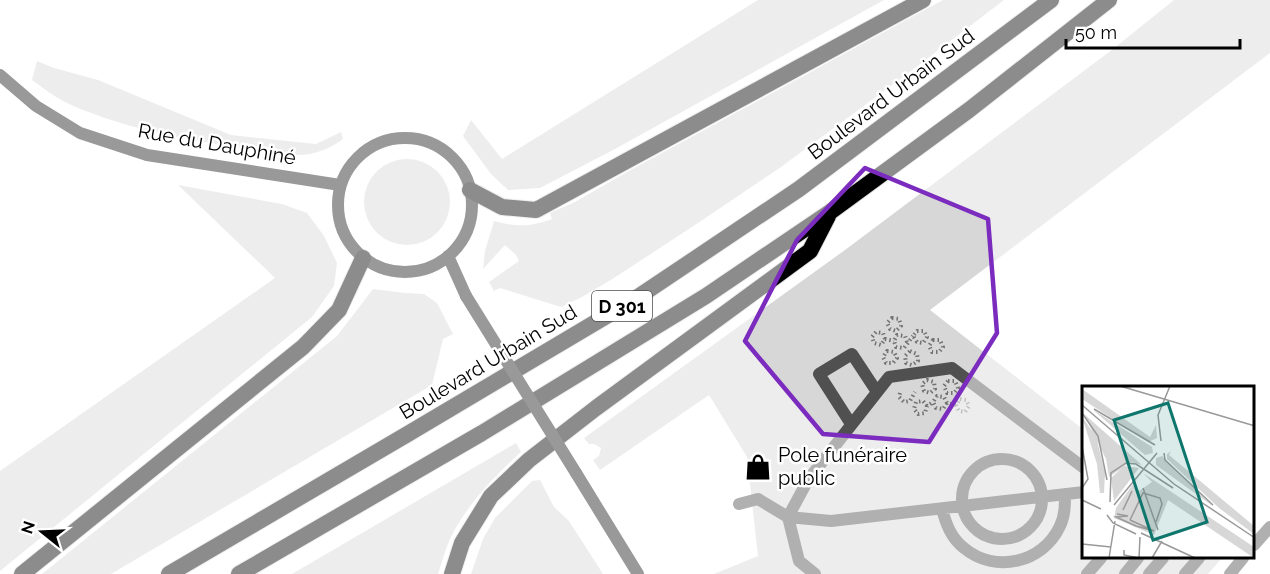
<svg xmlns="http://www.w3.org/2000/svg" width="1270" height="574" font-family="Raleway,sans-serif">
	<rect width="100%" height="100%" fill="#fff"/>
	<path fill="#d7d7d7" d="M758,0H884L615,149L540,188L508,190L491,174L463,136L471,120L502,159Z
		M943,0H1004L911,71L781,167L698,223L614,278L582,297L561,307L500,288L494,291L489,282L519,261L516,255L505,245L483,269L485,251L494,221C516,227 530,227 552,219L550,213L575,202L627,172Z
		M1174,0H1270V53L930,310L1084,430V558H1222L1208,574H714L758,556L747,457L709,395L600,470L593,460L599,456L601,448L594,444H589L584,438L845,250L1113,49Z
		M37,61L54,68L98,80L231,135L316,144L341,132L343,139C334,146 321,152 310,154C289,157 266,152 246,149C184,139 119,128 63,101C52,95 42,87 32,80Z
		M364 202a43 43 0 1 1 86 0a43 43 0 1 1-86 0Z
		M178,185L282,204L307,213L324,236L337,263L334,286L312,317L0,571V471L275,278Z
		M373,289L405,293L424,294L437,303L453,334L443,339L432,385L111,574H42L337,336Z
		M516,443L521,452C494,477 467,504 450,539C445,550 442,562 438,574H292Z
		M540,480L554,507L569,521L603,574H471L483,539L495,518L532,481Z"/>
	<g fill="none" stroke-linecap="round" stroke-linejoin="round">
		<g stroke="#dbdbdb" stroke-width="18">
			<path id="trunk" d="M470,190L502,207L536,210L923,0
				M22,574L303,347L339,310L363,258
				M169,574L406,435L635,299L799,189L1051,0
				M239,574L482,433L706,296L830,212L969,110L1109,0
				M452,574L462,543L491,496L529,460L596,408L810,251L828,216"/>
		</g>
		<path stroke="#727272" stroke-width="4" stroke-dasharray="1.5 3" stroke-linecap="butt" d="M892,318L899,319L901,326L896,331L890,329L887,323Z
			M917,331H924L927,337L923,343L917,342L913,336Z
			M885,339L883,333L876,332L872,337L874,343L881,345L885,339L894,341
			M933,340H940L943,347L939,352H932L929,346Z
			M907,342L905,336L897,335L894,341L896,347L904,348L913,336
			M887,351L894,352L897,358L893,363H886L883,357Z
			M910,351L917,354L918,361L912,365L906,363L905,356Z
			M927,380L934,382L935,389L930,393L924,391L922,384Z
			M948,381H955L958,388L954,393H947L944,386Z
			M900,393L899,397L904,402L910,401L915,392
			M960,399L966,400L969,406L965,412L959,411L956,405Z
			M947,403L943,409L936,408L933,402L937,396L944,397L947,403L956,405
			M927,406L923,401L916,402L914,409L918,414L925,413L927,406L933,402"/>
		<path stroke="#505050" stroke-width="12" d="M851,424L819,374L852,354L877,392
			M962 499a40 40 0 1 1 80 0a40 40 0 1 1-80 0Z
			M739,504L758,499L788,517L831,521L1084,492
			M942,509C946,524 951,538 964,548C995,574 1043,563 1060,526C1065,516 1065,505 1065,494
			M815,574L799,561L788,517L808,480L889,377L952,368L1084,468
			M1087,574L1101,558
			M1125,574L1138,558
			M1149,574L1163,558
			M1185,574L1199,558"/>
		<path stroke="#505050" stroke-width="12" d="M1254,545L1270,527
			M1230,574L1243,558"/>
		<path stroke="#1d1d1d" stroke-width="12" d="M0,75L36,106L80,133L147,155L340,185
			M338 205a67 67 0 1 1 134 0a67 67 0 1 1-134 0Z
			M448,256L466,296
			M576,473L638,574"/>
		<use href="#trunk" stroke="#000" stroke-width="16"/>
		<path stroke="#1d1d1d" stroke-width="12" d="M466,296L576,473"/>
	</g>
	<path d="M0 0H1270V574H0ZM865,168L988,219L997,333L929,442L823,434L745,341L797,240Z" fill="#fff" fill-opacity=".55" fill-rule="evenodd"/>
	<path fill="none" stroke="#7b2cbf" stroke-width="4.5" stroke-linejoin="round" d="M865,168L988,219L997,333L929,442L823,434L745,341L797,240Z"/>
	<defs>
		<g id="shop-bare" transform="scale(2.07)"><path d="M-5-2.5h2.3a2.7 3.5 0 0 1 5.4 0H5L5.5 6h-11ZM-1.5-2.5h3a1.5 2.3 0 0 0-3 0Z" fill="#000" stroke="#fff" stroke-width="2.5" paint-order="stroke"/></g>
	</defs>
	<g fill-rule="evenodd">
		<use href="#shop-bare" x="758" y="467"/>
	</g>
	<g text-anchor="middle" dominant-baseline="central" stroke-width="5" stroke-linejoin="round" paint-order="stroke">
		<rect fill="#fff" stroke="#4c4c4c" stroke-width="1.5" x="592" y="291" width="60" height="30" rx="4.5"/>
		<g font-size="18" font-weight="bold" fill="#000">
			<text x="622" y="306">D 301</text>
		</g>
		<g font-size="20" fill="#000" stroke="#fff">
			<text transform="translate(891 94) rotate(-37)">Boulevard Urbain Sud</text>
			<text transform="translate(217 144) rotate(10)">Rue du Dauphiné</text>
			<text transform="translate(488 362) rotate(-31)">Boulevard Urbain Sud</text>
		</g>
		<g font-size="20" fill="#000" stroke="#fff" text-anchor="start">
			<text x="778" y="455">Pole funéraire<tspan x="778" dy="23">public</tspan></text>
		</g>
	</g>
	<g transform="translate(1082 386)">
		<rect width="172" height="172" fill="#fff"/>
		<path d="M0,3L68,51L74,39L75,52L66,56L0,13ZM10,23L70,61L71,67L63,69ZM2,28L60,79L49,76L27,91L24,73ZM0,31L14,50L23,87L22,107H18L15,78ZM89,65L87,69L172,140V148L137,122L85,73V68ZM80,70L132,121L74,79V72ZM42,80L57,82L32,115L29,92ZM61,87L172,161V172L86,114L72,149L32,132L34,122L51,98L57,105L70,96Z" fill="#d7d7d7"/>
		<path fill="none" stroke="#999" stroke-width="1.5" d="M38,0L173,40M0,19L92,98L173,152M12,23L73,59M0,27L16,50L25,94M79,55L76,29L88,0M0,60L6,93L0,102M82,67L83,74L131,119M61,102L76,144M0,114L19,123M28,116L29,87L44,77L54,78L91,102M32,119L75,67M41,124L50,105M35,128L46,130L34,131L54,140L72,145L48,134M25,129L31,137L54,148M48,134L61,107L78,112L80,118L74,136M59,147L113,172M0,158L29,161M42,164V169L57,172M27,172L33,135M57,172L58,151M70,172L80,155"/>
		<path fill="#0f766e" fill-opacity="0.15" stroke="#0f766e" stroke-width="3" d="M86,17L125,136L71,154L32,34Z"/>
		<rect width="172" height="172" fill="none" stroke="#000" stroke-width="3"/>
	</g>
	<g transform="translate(42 532) rotate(288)" stroke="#ffffff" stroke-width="4.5" paint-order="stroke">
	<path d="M0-4.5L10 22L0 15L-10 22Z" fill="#000000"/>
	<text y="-9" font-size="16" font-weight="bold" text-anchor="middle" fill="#000000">N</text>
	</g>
	<path d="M1066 39v9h174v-9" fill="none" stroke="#000000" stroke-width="3"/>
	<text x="1075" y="39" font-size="18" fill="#000000" stroke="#ffffff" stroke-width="4.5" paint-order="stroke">50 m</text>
</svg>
